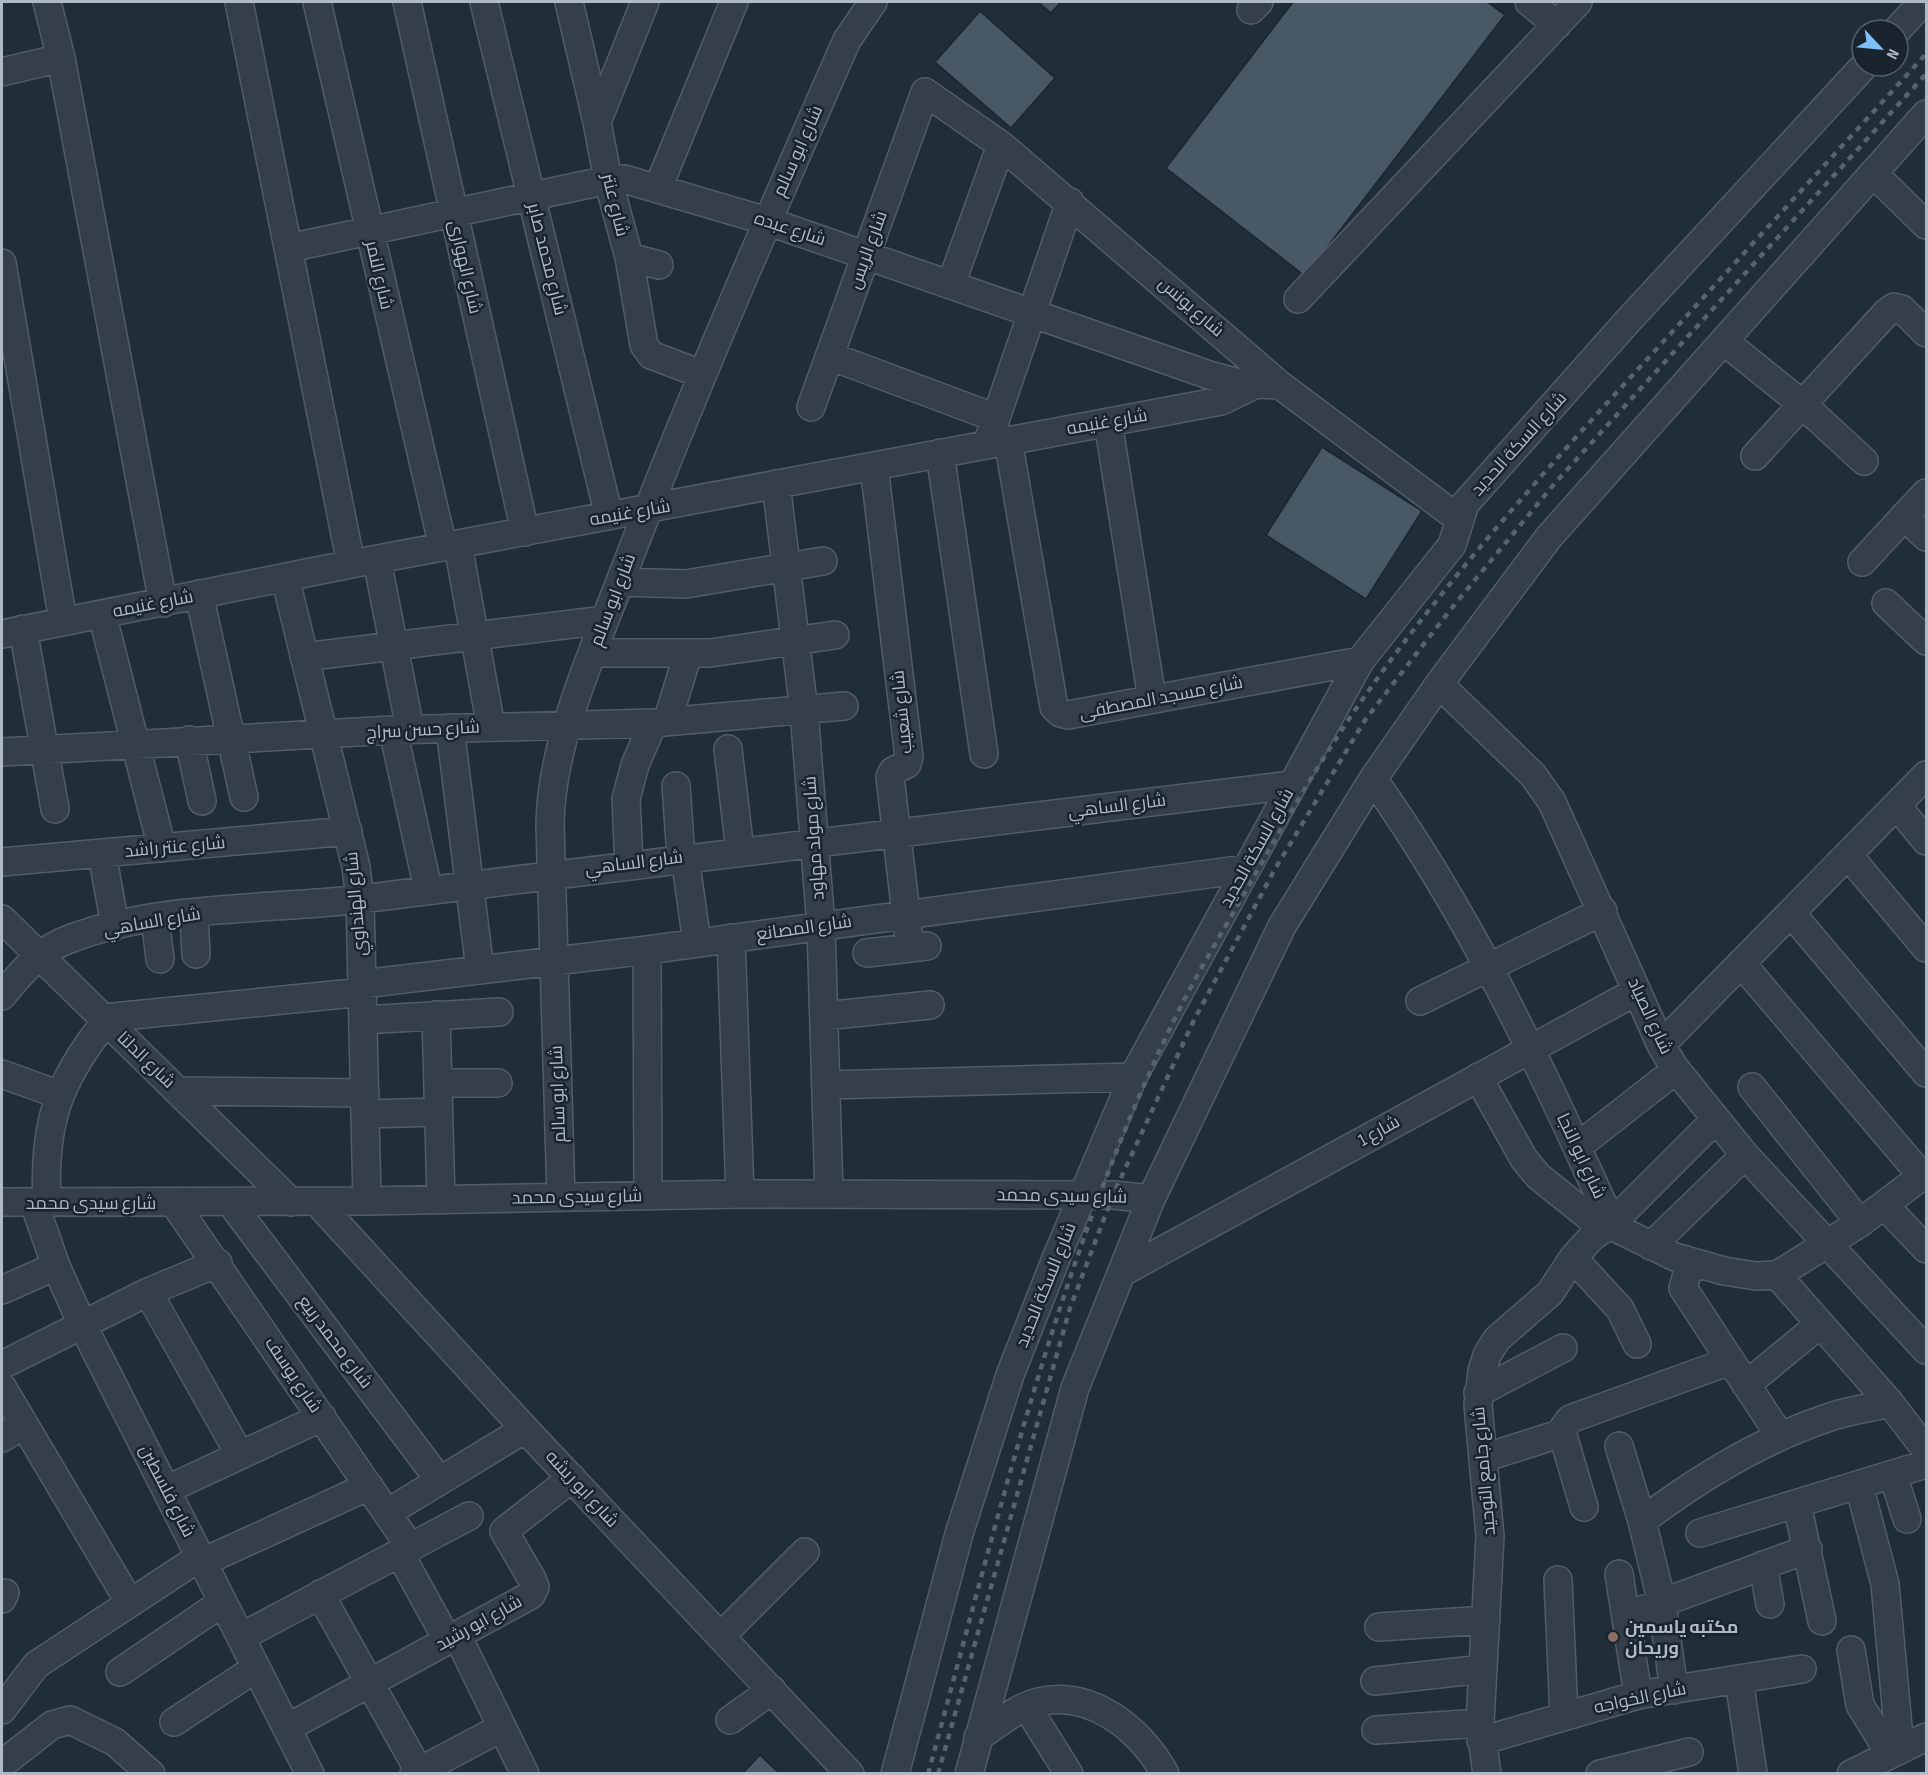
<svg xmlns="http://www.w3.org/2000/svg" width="1928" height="1775" font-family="'Sofia Sans Condensed',Cairo,sans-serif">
	<rect width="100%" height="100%" fill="#202e39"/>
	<path fill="#485865" stroke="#1b2630" stroke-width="1.5" d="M1038,2H1061L1051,13Z
		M1293,2H1487L1505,15L1305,276L1166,168Z
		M980,11L1055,78L1011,128L935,62Z
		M1322,447L1422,511L1366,599L1266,535Z
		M760,1755L780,1774H742Z"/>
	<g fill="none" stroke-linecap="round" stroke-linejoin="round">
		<g stroke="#515d67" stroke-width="30">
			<path id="minor" d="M47,2L61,58L163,603
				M239,2L351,564
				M317,2L443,547
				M407,2L525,532
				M484,2L609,516
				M569,2L597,122L608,180L629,257L644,345L651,355L701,374
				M1529,2L1557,25
				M1251,10L1259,2
				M1897,30L1923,2
				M2,72L61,58
				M597,122L645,2
				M1873,173L1926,225
				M658,188L734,2
				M289,248L608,180L624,179L767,221L1209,375L1239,383L1280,385
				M629,257L659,265
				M2,263L63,621
				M951,284L1001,145
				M1298,299L1578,2
				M1724,341L1802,404L1864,461
				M830,356L996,418
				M811,407L925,92L1001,145L1280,385L1459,519
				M1108,422L1152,699
				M1008,440L1054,707L1060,713L1068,715L1360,661
				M987,444L1070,202
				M940,453L984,754
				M1755,456L1887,312L1894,307L1902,309L1926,333
				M874,466L909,757L907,764L893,771L890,777L910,948
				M776,484L804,711L821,926L829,1194
				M1904,516L1926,537
				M458,545L491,727
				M377,560L410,729
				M1862,562L1926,493
				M285,577L356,867L360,899L367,1201
				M620,582L686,584L823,561
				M199,594L244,797
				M1886,603L1926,641
				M102,614L162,848
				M23,629L55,809
				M2,634L351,564L1221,401L1256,384
				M593,653H710L835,635
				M304,657L605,620
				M1439,684L1533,775L1552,802L1661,1045L1674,1067L1745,1155L1926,1350
				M667,722L688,654
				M450,728L480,970
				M393,730L428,889
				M189,740L202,801
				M728,749L740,851
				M2,752L393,730L653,723L844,706
				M1373,779C1466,909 1536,1056 1602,1202L1618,1229L1675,1257L1724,1271L1756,1276L1777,1275L1860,1223L1926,1173
				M676,786L681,857
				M1897,806L1926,841
				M102,853L115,926
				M1848,855L1926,948
				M685,857L697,943
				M2,862L348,831
				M629,864L626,799L635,765L653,723
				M1791,913L1926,1073
				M194,914L196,954
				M155,918L160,959
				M2,919L291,1202
				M731,938L740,1194
				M647,950L648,1196
				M867,953L927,946
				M1741,963L1922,1176
				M362,984L647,950L1245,869
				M2,996C22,971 41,949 72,938C159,905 269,910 361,899C671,860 981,822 1291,785
				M1420,1001L1603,911
				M436,1015L441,1200
				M824,1016L930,1005
				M103,1018L363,992
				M364,1020L499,1012
				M1661,1045L1926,775
				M2,1074L60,1095
				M1478,1077L1524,1159L1538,1176L1604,1229
				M438,1083H498
				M826,1085L1133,1077
				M1752,1087L1860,1223
				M178,1091L365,1093
				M366,1114L438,1112
				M1577,1147L1663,1080
				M561,1197L550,825C551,742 593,652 623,574C692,393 769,217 847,40L873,2
				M2,1202L367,1201L740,1194L1113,1195L1151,1199
				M230,1202L440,1481
				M317,1202L525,1429L850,1774
				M34,1203L56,1266L82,1324L310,1774
				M47,1203C43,1125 57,1082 106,1021
				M174,1203L411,1548
				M1884,1205L1926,1249
				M1651,1246L1745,1155
				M1573,1258L1620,1309L1637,1344
				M1690,1263L1683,1288L1780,1436
				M1121,1273L1637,991
				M1777,1275L1890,1403L1926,1450
				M2,1290L56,1266
				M148,1292L240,1455
				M2,1365L148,1292L218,1263
				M1746,1385L1820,1324
				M2,1387L130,1603
				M1478,1393L1563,1348
				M1562,1432L1584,1507
				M2,1438L24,1424
				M1619,1446L1642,1521L1662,1603L1674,1690
				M1484,1458L1559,1434L1570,1419L1730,1361
				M1893,1475L1907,1519
				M1859,1485L1885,1584L1900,1749
				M166,1490L322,1417
				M1797,1504L1822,1621
				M387,1513L525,1429
				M1642,1521C1699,1478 1759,1441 1827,1418C1847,1411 1869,1408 1890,1403
				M1700,1533L1926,1464
				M400,1554L448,1641
				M203,1562L369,1486
				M1763,1565L1770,1604
				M1619,1574L1638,1695
				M1558,1580L1564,1716
				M320,1594L419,1771
				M2,1599L5,1593
				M1626,1616L1808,1549
				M1379,1627L1486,1620
				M457,1635L525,1774
				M721,1636L805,1552
				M241,1637L469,1516
				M1851,1650L1860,1705L1890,1754
				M120,1672L223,1602
				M1739,1680L1753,1774
				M1375,1681L1483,1669
				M1027,1707L1069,1774
				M2,1710L36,1665L200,1557
				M730,1720L772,1690
				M174,1722L256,1668
				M287,1728L531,1595L535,1587L532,1579L504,1531L572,1478
				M1376,1730L1480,1723
				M978,1737C996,1726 1017,1707 1038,1702C1092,1689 1141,1730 1165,1774
				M1481,1741L1638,1695L1802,1669
				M2,1764L52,1725L70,1720L115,1742L151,1774
				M414,1774L501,1728
				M895,1774L959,1534L1010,1375L1057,1256L1133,1077L1360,661L1452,545L1465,504L1627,322L1864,66
				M969,1774L1075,1388L1151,1199L1282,926L1373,779L1439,684L1549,537L1926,114
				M1487,1774L1480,1723L1490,1536L1478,1405L1482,1371L1487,1355L1497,1339L1550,1293L1573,1258L1591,1238L1614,1221L1716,1119
				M1600,1774L1689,1752
				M1851,1774L1926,1737"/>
		</g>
		<use href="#minor" stroke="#343f49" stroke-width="27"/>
		<path stroke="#556470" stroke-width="4.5" stroke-dasharray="6 6" stroke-linecap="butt" d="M928,1774C999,1516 1060,1252 1178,1012C1198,972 1221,934 1243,896C1278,834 1313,772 1353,713C1441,585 1547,468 1652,354C1743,254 1835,154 1926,54
			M938,1774L1070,1308L1113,1195L1194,1020L1275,869L1365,720L1451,609L1555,483L1926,74"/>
	</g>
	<circle fill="#8d6e63" stroke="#19242e" stroke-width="2" cx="1613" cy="1637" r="6"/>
	<g text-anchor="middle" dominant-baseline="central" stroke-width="5" stroke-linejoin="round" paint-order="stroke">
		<g font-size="18" fill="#aebac6" stroke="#19242e">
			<text transform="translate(798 151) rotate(-66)">شارع ابو سالم</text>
			<text transform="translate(615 205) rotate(76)">شارع عنتر</text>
			<text transform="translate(790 229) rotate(18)">شارع عبده</text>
			<text transform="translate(868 250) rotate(-70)">شارع الريس</text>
			<text transform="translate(547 259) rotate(76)">شارع محمد صابر</text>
			<text transform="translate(465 267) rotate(77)">شارع الهوارى</text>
			<text transform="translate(379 275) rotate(77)">شارع النمر</text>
			<text transform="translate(1191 307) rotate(41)">شارع يونس</text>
			<text transform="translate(1107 422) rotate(-10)">شارع غنيمه</text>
			<text transform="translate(1519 444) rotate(-48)">شارع السكة الحديد</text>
			<text transform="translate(630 513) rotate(-10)">شارع غنيمه</text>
			<text transform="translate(613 600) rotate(-69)">شارع ابو سالم</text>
			<text transform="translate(153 604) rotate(-11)">شارع غنيمه</text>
			<text transform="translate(1161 698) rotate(-11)">شارع مسجد المصطفى</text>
			<text transform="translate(902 712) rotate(-96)">شارع شعيب</text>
			<text transform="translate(423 730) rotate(-3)">شارع حسن سراج</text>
			<text transform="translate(1117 806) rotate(-7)">شارع الساهي</text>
			<text transform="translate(814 838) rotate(-94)">شارع مولد مهاود</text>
			<text transform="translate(175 847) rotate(-5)">شارع عنتر راشد</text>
			<text transform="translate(1257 848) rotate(-61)">شارع السكة الحديد</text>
			<text transform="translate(634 863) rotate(-7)">شارع الساهي</text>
			<text transform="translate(356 904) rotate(-95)">شارع الهنداوي</text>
			<text transform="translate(152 922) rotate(-10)">شارع الساهي</text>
			<text transform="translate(804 928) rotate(-8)">شارع المصانع</text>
			<text transform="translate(1650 1016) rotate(65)">شارع الصياد</text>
			<text transform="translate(146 1060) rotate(44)">شارع الدلتا</text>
			<text transform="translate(558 1094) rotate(-92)">شارع ابو سالم</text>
			<text transform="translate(1379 1131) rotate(-29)">شارع 1</text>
			<text transform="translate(1581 1156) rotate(65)">شارع ابو النجا</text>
			<text transform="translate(1062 1196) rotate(1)">شارع سيدى محمد</text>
			<text transform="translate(577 1197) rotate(-1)">شارع سيدى محمد</text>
			<text x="91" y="1203">شارع سيدى محمد</text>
			<text transform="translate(1046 1285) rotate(-68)">شارع السكة الحديد</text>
			<text transform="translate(335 1342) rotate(53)">شارع محمد ربيع</text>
			<text transform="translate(293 1375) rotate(56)">شارع يوسف</text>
			<text transform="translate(1484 1471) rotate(-95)">شارع جامع التوحيد</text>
			<text transform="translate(582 1489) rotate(47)">شارع ابو ريشه</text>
			<text transform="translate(167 1491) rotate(63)">شارع فلسطين</text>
			<text transform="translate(479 1623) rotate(-29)">شارع ابو رشيد</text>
			<text transform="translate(1640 1698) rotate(-12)">شارع الخواجه</text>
		</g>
		<g font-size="18" font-weight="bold" fill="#aebac6" stroke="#19242e" text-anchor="start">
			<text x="1625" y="1627">مكتبه ياسمين<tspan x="1625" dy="21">وريحان</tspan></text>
		</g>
	</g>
	<rect width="1928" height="1775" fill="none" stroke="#aebac6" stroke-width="6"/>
	<g transform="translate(1880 48) rotate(116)"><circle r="28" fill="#19242e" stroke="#55606b" stroke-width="1.5"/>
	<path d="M0-4.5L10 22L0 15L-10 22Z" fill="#7ebffa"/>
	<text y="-9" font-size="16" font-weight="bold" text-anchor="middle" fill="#aebac6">N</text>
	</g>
</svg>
